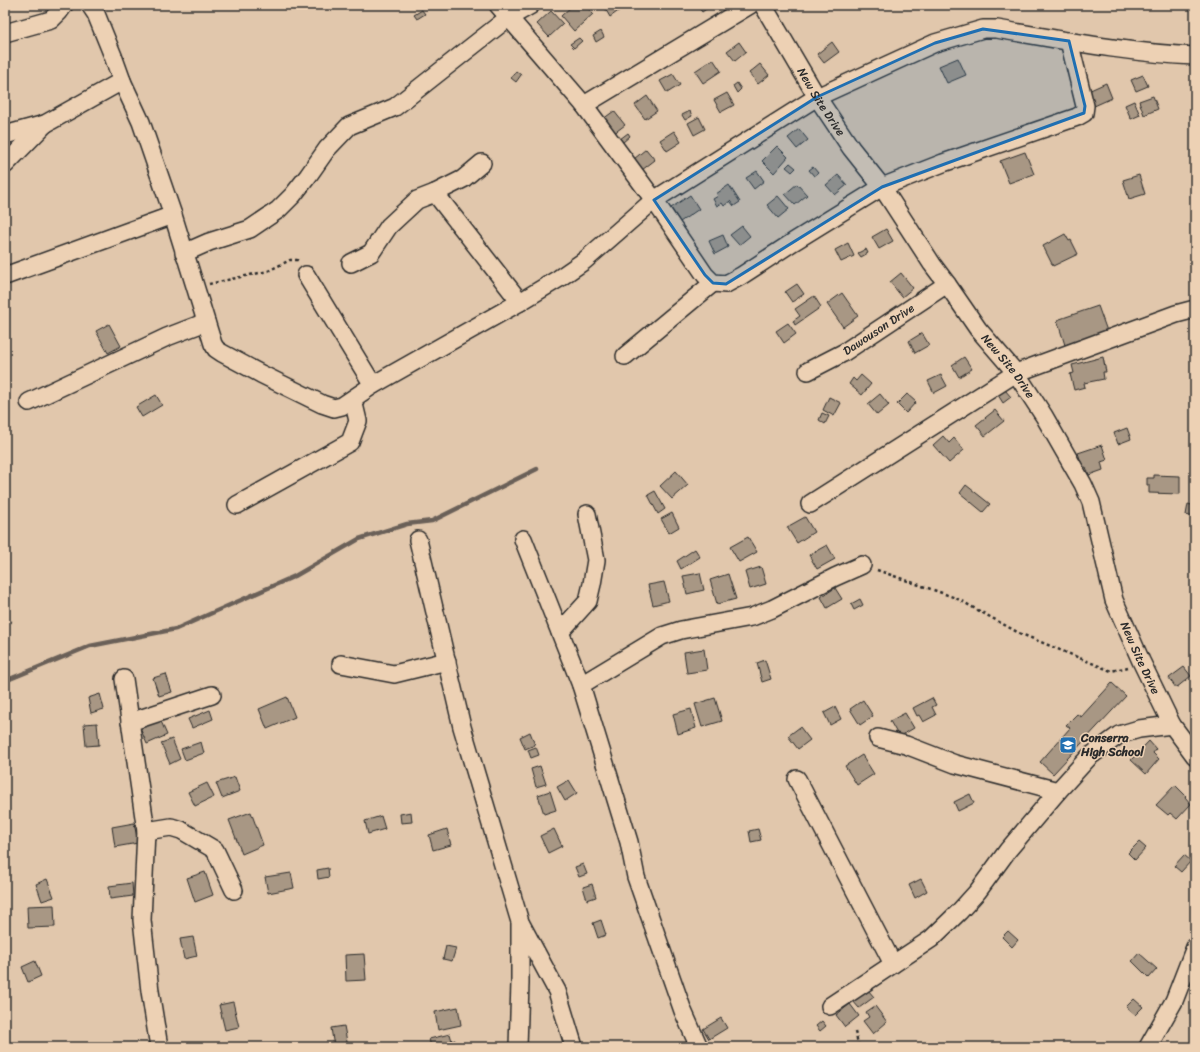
<svg xmlns="http://www.w3.org/2000/svg" width="1200" height="1052" font-family="Sriracha,sans-serif">
	<rect width="100%" height="100%" fill="#e1c7ac"/>
	<filter id="ink" filterUnits="userSpaceOnUse"><feTurbulence type="fractalNoise" baseFrequency=".025" numOctaves="2"/><feDisplacementMap in="SourceGraphic" scale="8" xChannelSelector="R" yChannelSelector="G"/><feConvolveMatrix kernelMatrix="1 2 1 2 8 2 1 2 1" color-interpolation-filters="sRGB"/></filter>
	<g filter="url(#ink)">
		<g fill="none" stroke-linecap="round" stroke-linejoin="round">
			<path stroke="#6a6058" stroke-width="4.5" d="M5,681L90,646L176,629L295,576L359,539L407,524L432,521L537,469"/>
		</g>
		<path fill="#a89784" stroke="#2b2b2b" d="M573,5H585L593,14L574,31L561,16Z
			M603,5H623L624,7L610,17Z
			M697,5H712L702,12Z
			M422,10L425,14L417,19L414,15Z
			M551,11L563,24L549,37L537,24Z
			M601,31L604,37L596,42L593,36Z
			M579,38L582,41L574,48L570,44Z
			M739,42L746,52L735,61L727,51Z
			M832,42L839,52L824,63L817,54Z
			M958,58L966,75L947,83L939,66Z
			M713,59L721,71L703,83L695,71Z
			M760,64L769,75L758,84L749,73Z
			M516,71L521,75L516,82L511,78Z
			M673,74L680,85L667,93L660,81Z
			M1143,75L1148,86L1136,91L1131,80Z
			M737,83L741,89L737,93L733,86Z
			M1106,83L1112,98L1092,107L1086,92Z
			M727,93L734,105L721,112L714,100Z
			M647,96L657,111L645,119L635,105Z
			M1153,96L1158,109L1144,115L1139,101Z
			M1134,101L1140,115L1131,119L1125,105Z
			M614,111L625,125L613,134L603,119Z
			M690,111L692,116L685,120L682,115Z
			M699,117L705,129L694,135L688,123Z
			M799,129L808,140L797,149L788,138Z
			M674,131L681,142L667,151L660,140Z
			M628,133L630,136L622,143L620,139Z
			M777,146L788,157L774,173L762,161Z
			M646,149L655,160L642,170L634,159Z
			M1025,152L1034,174L1009,183L1000,161Z
			M790,163L796,168L792,172L786,167Z
			M813,167L818,173L814,176L809,170Z
			M757,171L764,181L754,189L746,178Z
			M838,175L847,185L835,195L826,185Z
			M1139,175L1145,194L1129,199L1123,180Z
			M797,184L807,195L795,205L785,194Z
			M729,185L740,202L734,206L730,201L724,206L722,203L717,206L713,199L718,196L716,194Z
			M690,195L699,209L680,222L671,208Z
			M778,196L789,209L778,218L767,205Z
			M742,226L750,236L739,245L730,235Z
			M886,229L893,241L879,249L872,237Z
			M1065,234L1069,241L1071,240L1078,254L1053,266L1043,246Z
			M723,235L728,247L715,254L709,241Z
			M848,243L854,256L841,262L835,250Z
			M866,249L868,253L861,257L858,253Z
			M901,273L913,288L902,297L890,282Z
			M797,284L804,294L792,302L785,292Z
			M842,293L858,316L843,327L827,304Z
			M814,296L821,307L795,325L793,321L800,316L795,309Z
			M1098,306L1107,331L1065,345L1057,320Z
			M788,323L796,334L784,343L776,331Z
			M109,324L121,346L108,353L96,331Z
			M922,333L929,345L915,353L909,341Z
			M964,357L972,369L959,377L952,365Z
			M1103,357L1106,372H1103L1104,379L1084,383L1085,387L1074,390L1070,374L1074,373L1072,365Z
			M861,375L871,384L862,395L849,384L853,378L856,381Z
			M941,375L947,386L934,393L928,381Z
			M1005,390L1011,397L1003,403L998,395Z
			M880,394L889,405L877,415L868,404Z
			M907,394L916,402L906,413L897,404Z
			M156,395L162,405L142,417L136,407Z
			M829,397L841,403L834,416L823,410Z
			M995,410L1004,421L985,436L976,425Z
			M822,413L829,416L825,424L819,420Z
			M1127,428L1131,439L1118,444L1114,433Z
			M943,436L949,443L954,438L964,450L949,463L933,445Z
			M1102,445L1107,460L1101,462L1103,470L1089,475L1086,467L1083,468L1078,453Z
			M676,471L688,485L672,499L660,486Z
			M1154,475L1180,476V494L1149,493V485H1147V478H1154Z
			M966,485L990,504L983,512L960,493Z
			M655,491L665,509L658,514L648,495Z
			M1188,504L1195,506L1194,517L1186,515Z
			M672,513L679,527L669,533L661,519Z
			M805,517L814,532L797,543L787,527Z
			M748,537L757,552L739,562L730,547Z
			M827,545L835,559L817,569L809,555Z
			M695,549L700,557L681,569L677,561Z
			M761,567L766,584L750,589L745,572Z
			M700,573L704,590L687,594L683,576Z
			M728,574L736,599L717,604L710,580Z
			M664,582L669,601L653,605L648,585Z
			M835,588L842,599L827,608L821,597Z
			M860,599L863,605L854,610L851,604Z
			M704,649L707,670L687,673L684,652Z
			M765,660L771,679L762,682L757,663Z
			M1184,667L1191,676L1176,688L1169,678Z
			M166,674L172,692L159,696L153,678Z
			M1112,683L1126,696L1053,774L1040,762L1070,728L1066,725L1077,714L1081,717Z
			M100,694L104,709L91,713L88,698Z
			M287,697L295,717L267,729L259,709Z
			M715,698L722,721L702,727L695,704Z
			M932,698L936,705L932,707L936,715L923,722L919,715L917,716L913,708Z
			M863,700L873,716L860,725L850,709Z
			M835,707L841,719L830,725L824,713Z
			M691,709L696,728L678,734L673,714Z
			M210,710L213,719L192,728L188,719Z
			M905,713L914,728L899,737L890,721Z
			M160,719L167,735L147,744L140,728Z
			M97,723L99,745L86,746L84,724Z
			M800,727L810,740L798,749L788,736Z
			M530,732L535,745L525,749L520,737Z
			M172,739L180,759L170,764L161,743Z
			M1149,741L1156,749L1153,753L1159,759L1146,774L1131,760Z
			M201,742L204,753L185,760L181,749Z
			M536,747L539,755L531,758L528,750Z
			M862,755L874,774L857,785L845,766Z
			M540,766L546,784L536,787L531,769Z
			M235,777L240,791L222,798L216,783Z
			M569,780L577,793L565,801L557,787Z
			M207,783L214,797L195,806L188,792Z
			M1175,785L1186,796L1185,797L1191,804L1177,819L1170,813L1168,815L1156,805Z
			M550,791L556,810L544,814L538,795Z
			M970,794L974,803L958,811L954,802Z
			M251,812L263,845L242,854L229,820Z
			M411,812L412,822L401,823L400,814Z
			M381,816L385,829L368,834L365,821Z
			M134,823L138,843L115,847L112,827Z
			M447,829L451,845L433,850L429,835Z
			M554,829L562,846L548,853L540,836Z
			M758,829L761,840L751,842L749,831Z
			M1139,842L1146,848L1135,860L1128,853Z
			M1184,855L1191,861L1181,872L1174,866Z
			M583,864L587,874L579,877L575,867Z
			M328,868L329,877L318,879L317,870Z
			M205,872L213,895L195,902L187,878Z
			M291,873L294,888L268,893L265,877Z
			M47,879L54,897L42,901L36,884Z
			M921,879L927,891L915,898L909,885Z
			M132,883L133,896L110,899L109,886Z
			M592,884L596,897L587,900L583,887Z
			M54,905L55,927L28,928L27,906Z
			M601,920L606,935L598,938L593,923Z
			M1008,931L1018,940L1012,947L1002,937Z
			M193,937L197,956L184,959L180,939Z
			M446,946L456,948L452,961L443,959Z
			M1139,953L1157,969L1149,978L1132,961Z
			M364,954L366,980L346,981L345,955Z
			M8,960L11,970L5,972V961Z
			M35,961L41,976L28,982L22,967Z
			M868,990L874,997L859,1008L853,1001Z
			M1134,999L1143,1007L1135,1015L1126,1007Z
			M233,1002L239,1027L225,1030L219,1005Z
			M850,1004L859,1016L845,1027L836,1015Z
			M875,1006L887,1022L873,1034L863,1021L869,1017L866,1012Z
			M458,1007L461,1025L438,1030L435,1012Z
			M721,1018L727,1028L709,1039L703,1029Z
			M822,1021L826,1026L820,1031L816,1026Z
			M344,1026L348,1047H334L331,1028Z
			M450,1034L452,1041L455,1040L456,1047H431L429,1039Z"/>
		<g fill="none" stroke-linecap="round" stroke-linejoin="round">
			<g stroke="#2b2b2b" stroke-width="20">
				<g id="minor">
					<path d="M90,5L96,14L113,56L122,81L141,122L173,215L213,344L216,349L222,353L261,374L322,404L334,408L342,406L373,385L520,302L558,279L584,261L654,200L817,97L935,43L983,29H997C1062,40 1128,53 1195,56"/>
					<path d="M498,5L584,105L654,200L705,275L713,283L726,284L741,276L793,242L882,187L943,163L1077,117L1084,113L1085,106L1069,41"/>
					<path id="s1" d="M763,5L817,97L851,148L882,187L932,264L947,284L978,329L1016,373L1044,416L1083,484L1091,502L1114,600L1141,661L1172,725L1195,756"/>
					<path d="M5,33L51,20L59,12L64,5"/>
					<path d="M584,105L750,5"/>
					<path d="M5,135L45,124L122,81"/>
					<path d="M5,165L45,124"/>
					<path d="M435,193L520,302"/>
					<path d="M184,253L209,242L250,229L278,210L293,195L308,176L327,149L349,126L395,107L508,18L531,5"/>
					<path d="M351,263L371,253L389,226L417,200L435,193L463,179L482,163"/>
					<path d="M306,275L373,385"/>
					<path d="M5,276L173,215"/>
					<path d="M625,356L713,283"/>
					<path id="s2" d="M808,371L843,353L947,284"/>
					<path d="M29,402L167,337L206,322"/>
					<path d="M810,504L1016,373L1176,314L1195,309"/>
					<path d="M237,505L350,442L358,421L353,400"/>
					<path d="M523,539L581,685L629,842L636,877L683,1011L699,1047"/>
					<path d="M418,540L462,727L520,922V983L518,1047"/>
					<path d="M560,632L588,601L592,584L596,560L587,514"/>
					<path d="M341,664L394,674L447,661"/>
					<path d="M124,679L146,831L142,920L150,991L159,1047"/>
					<path d="M581,685L662,636L681,630L752,617L772,609L835,577L862,565"/>
					<path d="M130,722L212,695"/>
					<path d="M878,738L906,745L955,764L1058,791"/>
					<path d="M797,779L893,964"/>
					<path d="M146,831L171,827L181,830L215,850L234,890"/>
					<path d="M521,924L557,991L574,1047"/>
					<path d="M830,1006L931,939L959,912L978,891L1008,850L1058,791L1089,757L1119,735L1139,729L1172,725"/>
					<path d="M1148,1047L1174,1001L1195,947"/>
				</g>
			</g>
			<path stroke="#2b2b2b" stroke-width="2.5" stroke-dasharray="3 3" stroke-linecap="butt" d="M209,284L268,271L290,260H297L300,262
				M877,570L956,598L1019,633L1111,671L1128,667
				M5,621L12,622
				M855,1032L859,1047"/>
			<use href="#minor" stroke="#edd1b4" stroke-width="17"/>
		</g>
	</g>
	<path fill="#1f6fb2" fill-opacity="0.2" stroke="#1f6fb2" stroke-width="3" stroke-linejoin="round" d="M983,29L1069,41L1085,106L1084,113L882,187L726,284L713,283L705,275L654,200L817,97L935,43Z"/>
	<defs>
		<g id="school-square" transform="scale(0.9)"><rect x="-9" y="-9" width="18" height="18" rx="4" fill="#1f6fb2" stroke="#edd1b4"/><path d="M0-5L7-2L0 1L-7-2ZM-4 1L0 2.5L4 1V4Q0 6-4 4Z" fill="#fff"/></g>
	</defs>
	<g fill-rule="evenodd">
		<use href="#school-square" x="1068" y="745"/>
	</g>
	<g text-anchor="middle" dominant-baseline="central" stroke-width="3" stroke-linejoin="round" paint-order="stroke">
		<g font-size="12" fill="#2b2b2b" stroke="#edd1b4">
			<text stroke="none"><textPath href="#s1" startOffset="113">New Site Drive</textPath></text>
			<text stroke="none"><textPath href="#s2" startOffset="82">Dawouson Drive</textPath></text>
			<text stroke="none"><textPath href="#s1" startOffset="437">New Site Drive</textPath></text>
			<text stroke="none"><textPath href="#s1" startOffset="761">New Site Drive</textPath></text>
		</g>
		<g font-size="12" font-weight="bold" fill="#2b2b2b" stroke="#edd1b4" text-anchor="start">
			<text x="1081" y="738">Conserra<tspan x="1081" dy="14">High School</tspan></text>
		</g>
	</g>
	<rect width="1200" height="1052" fill="none" stroke="#edd1b4" stroke-width="20"/>
	<rect x="10" y="10" width="1180" height="1032" fill="none" stroke="#2b2b2b" stroke-width="1.5" filter="url(#ink)"/>
</svg>
